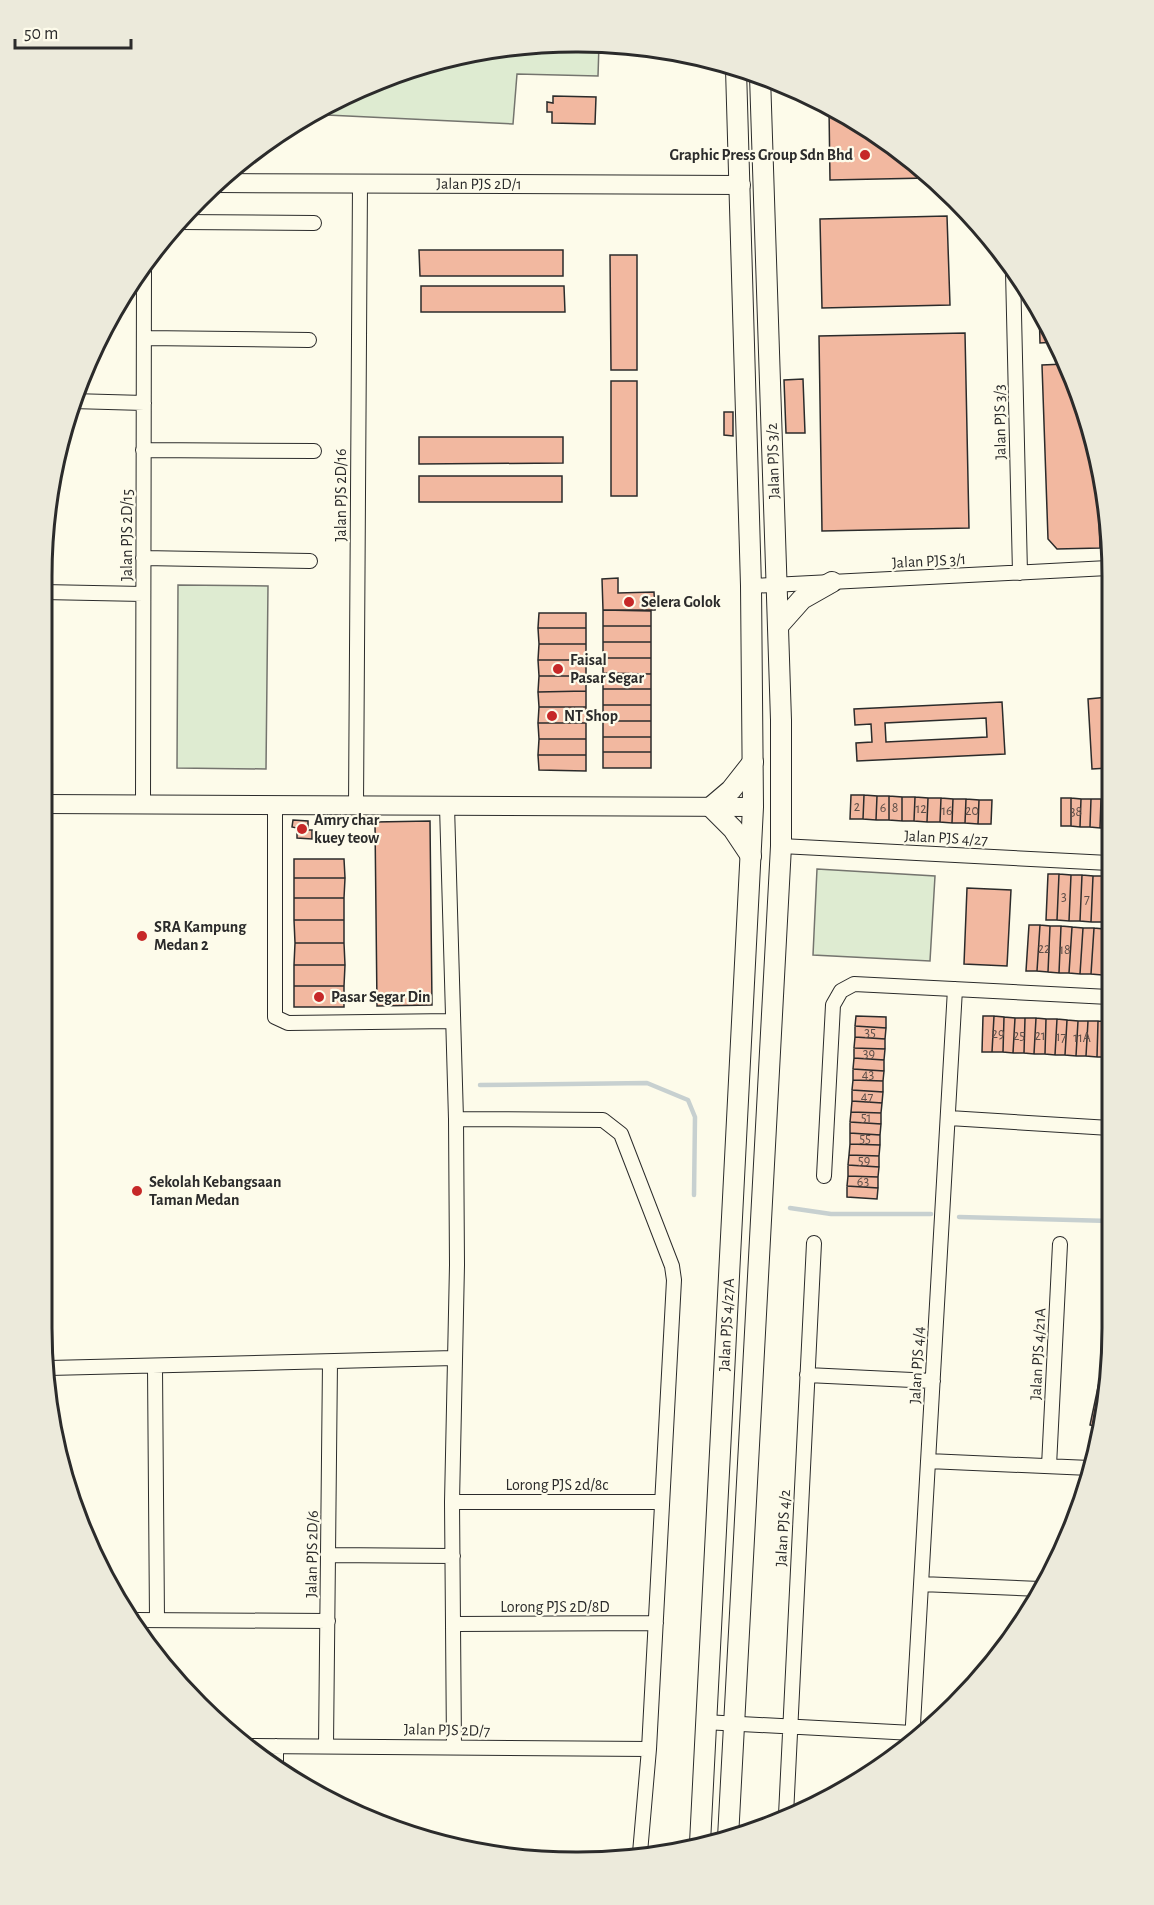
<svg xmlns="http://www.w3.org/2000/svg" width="1154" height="1905" font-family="'Alegreya Sans',sans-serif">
	<rect width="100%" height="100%" fill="#fdfbea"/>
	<path fill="#deebd1" stroke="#74746e" stroke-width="1.5" d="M577,42L599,44L598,76L517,74L513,124L327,115V107L373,83L473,52Z
		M178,585L268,586L266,769L177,768Z
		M817,869L935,876L930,961L813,955Z"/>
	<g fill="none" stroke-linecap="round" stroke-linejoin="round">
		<path stroke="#c7d0d0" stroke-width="4.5" d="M480,1085L647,1083L688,1100L695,1117L694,1195
			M790,1208L831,1214H931
			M959,1217L1110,1221"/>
	</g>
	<path fill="#f2b8a0" stroke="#2b2b2b" stroke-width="1.5" fill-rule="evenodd" d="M553,96L596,97L595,124L552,123V112H547V102L553,103Z
		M829,108L875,132L927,178L830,180Z
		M947,216L950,305L822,308L820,219Z
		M419,250H563V276H420Z
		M610,255H637V370H611Z
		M421,286H564L565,312H421Z
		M1039,307L1040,309L1055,342L1040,343Z
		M965,333L969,528L822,531L819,336Z
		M1065,364L1083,405L1097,461L1100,548L1057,549L1048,539L1042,365Z
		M803,379L805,433H786L784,380Z
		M611,381H637V496H611Z
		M724,412H733V436L724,435Z
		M419,437H563V463L419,464Z
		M419,476H562V502H419Z
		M618,578V593L654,592L655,610H603L602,579Z
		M603,610L651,611V626H603Z
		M539,613H586V628H538Z
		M603,626H651V642H603Z
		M538,628H586V644H539Z
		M603,642H651V658H603Z
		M539,644H586V660H538Z
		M603,658H651V674L603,673Z
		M538,660H586V676H539Z
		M603,673L651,674V689H603Z
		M539,676H586V691L538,692Z
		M603,689H651V705H603Z
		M586,691V707H539L538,692Z
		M1108,697V768L1092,769L1088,699Z
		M1002,702L1005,754L857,761L856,743L872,742L871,724L855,725L854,709ZM986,718L987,737L886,742L885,723Z
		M603,705H651V721H603Z
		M539,707H586V723H538Z
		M603,721H651V737H603Z
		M538,723H586V739H539Z
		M603,737H651V752H603Z
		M539,739H586V755H538Z
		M603,752H651V768H603Z
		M538,755H586V771L539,770Z
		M851,795H864L863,819H850Z
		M864,795L877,796L876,820L863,819Z
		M877,796H889V820H876Z
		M889,796L902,797V821L889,820Z
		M902,797H915L914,821H902Z
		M915,797L928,798L927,822L914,821Z
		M928,798H941L940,822H927Z
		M941,798L953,799L952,823L940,822Z
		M1061,798H1071V826H1061Z
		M1071,798L1081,799L1080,827L1071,826Z
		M953,799H966L965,823H952Z
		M966,799L979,800L978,824L965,823Z
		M1081,799H1091L1090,827H1080Z
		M1091,799H1101L1100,828L1090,827Z
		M1101,799L1109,800V828H1100Z
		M979,800H992L991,824H978Z
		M293,820L308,821V830H312V839L297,838V828L292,827Z
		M430,821L432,1005L377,1006L375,822Z
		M294,859H344L345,878H294Z
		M1048,874H1059L1057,920H1046Z
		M1059,874L1071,875L1069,921L1057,920Z
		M1071,875H1082L1080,921H1069Z
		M1082,875L1093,876L1091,922L1080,921Z
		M1093,876H1105L1103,922H1091Z
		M1105,876L1109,877V923L1103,922Z
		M294,878H345L344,898H294Z
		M967,888L1011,890L1007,966L964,964Z
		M294,898H344V920H294Z
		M294,920H344V943H295Z
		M1029,925H1040L1037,971H1026Z
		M1040,925L1050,926L1048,972L1037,971Z
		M1050,926H1061L1059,973L1048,972Z
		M1061,926L1072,927L1069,973H1059Z
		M1072,927L1083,928L1080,974L1069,973Z
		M1083,928H1094L1091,974H1080Z
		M1094,928L1104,929L1102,975L1091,974Z
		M1104,929H1109V975H1102Z
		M295,943H344L345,965H294Z
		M294,965H345L344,986H294Z
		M294,986H344V1007H294Z
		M856,1016L886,1017V1028L855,1026Z
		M983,1016H994L992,1052H982Z
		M994,1016L1004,1017L1003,1052H992Z
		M1004,1017L1015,1018L1013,1053L1003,1052Z
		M1015,1018H1025L1024,1053H1013Z
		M1025,1018H1036L1034,1054L1024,1053Z
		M1036,1018L1046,1019L1045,1054H1034Z
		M1046,1019H1057L1055,1055L1045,1054Z
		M1057,1019L1067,1020L1065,1055H1055Z
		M1067,1020L1078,1021L1076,1056L1065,1055Z
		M1078,1021H1088L1086,1056H1076Z
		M1088,1021H1098L1097,1057L1086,1056Z
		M1098,1021L1109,1022L1107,1057H1097Z
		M855,1026L886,1028L885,1039L855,1037Z
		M855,1037L885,1039V1049L854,1048Z
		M854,1048L885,1049L884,1060L854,1058Z
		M854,1058L884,1060V1071L853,1069Z
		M853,1069L884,1071L883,1081L853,1080Z
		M853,1080L883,1081V1092L852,1090Z
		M852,1090L883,1092L882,1103L852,1101Z
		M852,1101L882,1103L881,1113L851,1112Z
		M851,1112L881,1113V1124L850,1122Z
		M850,1122L881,1124L880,1135L850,1133Z
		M850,1133L880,1135V1145L850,1144Z
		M850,1144L880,1145L879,1156L849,1155Z
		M849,1155L879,1156V1167L848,1165Z
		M848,1165L879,1167L878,1177L848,1176Z
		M848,1176L878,1177V1188L847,1186Z
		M847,1186L878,1188L877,1199L847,1197Z
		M1101,1373L1108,1375L1098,1427L1090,1425Z"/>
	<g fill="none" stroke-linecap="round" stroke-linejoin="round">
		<g stroke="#2b2b2b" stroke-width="16">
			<path id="minor" d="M180,222L314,223
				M1013,271L1020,573
				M144,338L309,340
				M72,401L144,403
				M143,450L314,451
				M143,558L310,561
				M751,586L1108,568
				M43,592L143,594
				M143,804L144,266
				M275,805V1017L288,1023L452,1021
				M356,806L360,184
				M447,806L456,1119L457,1265L452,1502L454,1747
				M781,846L1109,863
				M949,1118L1110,1128
				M456,1119L603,1120L621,1134L672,1266L674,1280L649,1749L640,1853
				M824,1176L833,1005L841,991L854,984L1109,997
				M49,1368L454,1358
				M155,1368L157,1620
				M807,1375L933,1381
				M928,1461L1090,1468
				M1049,1466L1060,1244
				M452,1502H662
				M328,1555L453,1556
				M921,1584L1040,1589
				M135,1620L328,1621
				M455,1624L656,1623
				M704,1722L913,1733
				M912,1742L955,989
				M245,1746L649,1749
				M326,1746L330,1362
				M276,1765V1746
				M786,1815L814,1243"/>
		</g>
		<g stroke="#2b2b2b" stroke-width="20">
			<g id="tertiary">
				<path id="s1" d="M217,183L741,185"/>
				<path d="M43,804L753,807"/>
			</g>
		</g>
		<g stroke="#2b2b2b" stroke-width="22">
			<g id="secondary">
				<path d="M778,626L802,599L832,582"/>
				<path d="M751,856L733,829L711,807L731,790L753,762"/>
				<path d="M728,1838L781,846V720L760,76"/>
				<path id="s2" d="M700,1843L753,807L751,586L736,69"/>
			</g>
		</g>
		<use href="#minor" stroke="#fdfbea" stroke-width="14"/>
		<use href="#tertiary" stroke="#fdfbea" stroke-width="18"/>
		<use href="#secondary" stroke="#fdfbea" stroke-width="20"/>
	</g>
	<g fill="#c62828" stroke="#fdfbea" stroke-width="2">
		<circle cx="865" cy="155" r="6"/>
		<circle cx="629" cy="602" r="6"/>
		<circle cx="558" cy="669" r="6"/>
		<circle cx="552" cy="716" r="6"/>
		<circle cx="302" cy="829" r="6"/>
		<circle cx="142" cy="936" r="6"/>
		<circle cx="319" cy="997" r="6"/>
		<circle cx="137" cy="1191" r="6"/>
	</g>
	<g text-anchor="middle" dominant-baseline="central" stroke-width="4.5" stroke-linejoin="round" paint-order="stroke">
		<g font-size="14" fill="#5d4e48">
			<text x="857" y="807">2</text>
			<text x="883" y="808">6</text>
			<text x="895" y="808">8</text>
			<text x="921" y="809">12</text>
			<text x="947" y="811">16</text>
			<text x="972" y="811">20</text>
			<text x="1076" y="812">38</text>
			<text x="1064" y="897">3</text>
			<text x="1087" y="899">7</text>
			<text x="1044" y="949">22</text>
			<text x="1065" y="950">18</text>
			<text x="870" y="1033">35</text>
			<text x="998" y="1034">29</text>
			<text x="1019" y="1036">25</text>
			<text x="1040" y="1036">21</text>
			<text x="1061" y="1037">17</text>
			<text x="1082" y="1038">11A</text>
			<text x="869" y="1054">39</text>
			<text x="868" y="1075">43</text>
			<text x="867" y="1097">47</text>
			<text x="866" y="1118">51</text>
			<text x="865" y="1139">55</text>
			<text x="864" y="1161">59</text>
			<text x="863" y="1182">63</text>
		</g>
		<g font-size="16" font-weight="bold" fill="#2b2b2b" stroke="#fdfbea" text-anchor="start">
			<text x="853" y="155" text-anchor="end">Graphic Press Group Sdn Bhd</text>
			<text x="641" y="602">Selera Golok</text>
			<text x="570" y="660">Faisal<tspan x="570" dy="18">Pasar Segar</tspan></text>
			<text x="564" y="716">NT Shop</text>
			<text x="314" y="820">Amry char<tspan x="314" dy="18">kuey teow</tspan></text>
			<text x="154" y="927">SRA Kampung<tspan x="154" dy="18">Medan 2</tspan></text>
			<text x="331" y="997">Pasar Segar Din</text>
			<text x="149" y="1182">Sekolah Kebangsaan<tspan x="149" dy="18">Taman Medan</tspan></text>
		</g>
		<g font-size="16" fill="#2b2b2b" stroke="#fdfbea">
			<text stroke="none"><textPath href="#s1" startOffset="262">Jalan PJS 2D/1</textPath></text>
			<text transform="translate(1000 422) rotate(-91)">Jalan PJS 3/3</text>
			<text transform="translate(773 461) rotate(-92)">Jalan PJS 3/2</text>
			<text transform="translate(341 495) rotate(-90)">Jalan PJS 2D/16</text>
			<text transform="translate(127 535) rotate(-90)">Jalan PJS 2D/15</text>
			<text transform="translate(929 561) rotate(-3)">Jalan PJS 3/1</text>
			<text transform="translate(946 838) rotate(3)">Jalan PJS 4/27</text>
			<text stroke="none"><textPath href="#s2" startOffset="519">Jalan PJS 4/27A</textPath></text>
			<text transform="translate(1038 1354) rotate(-87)">Jalan PJS 4/21A</text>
			<text transform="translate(917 1365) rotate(-87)">Jalan PJS 4/4</text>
			<text x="557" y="1485">Lorong PJS 2d/8c</text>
			<text transform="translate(783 1528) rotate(-87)">Jalan PJS 4/2</text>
			<text transform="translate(312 1554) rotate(-89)">Jalan PJS 2D/6</text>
			<text x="555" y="1607">Lorong PJS 2D/8D</text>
			<text transform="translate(447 1730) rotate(1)">Jalan PJS 2D/7</text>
		</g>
	</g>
	<path d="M0 0H1154V1905H0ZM576 52H578A524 524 0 0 1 1102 576V1328A524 524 0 0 1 578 1852H576A524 524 0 0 1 52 1328V576A524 524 0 0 1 576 52Z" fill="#eceadb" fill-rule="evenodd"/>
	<path fill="none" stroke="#2b2b2b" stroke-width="3" d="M576 52H578A524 524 0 0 1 1102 576V1328A524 524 0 0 1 578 1852H576A524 524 0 0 1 52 1328V576A524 524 0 0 1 576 52Z"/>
	<path d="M15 39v9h116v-9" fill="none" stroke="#2b2b2b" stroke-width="3"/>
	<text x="24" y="39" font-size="18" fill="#2b2b2b" stroke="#fdfbea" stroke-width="4.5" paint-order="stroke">50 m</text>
</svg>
